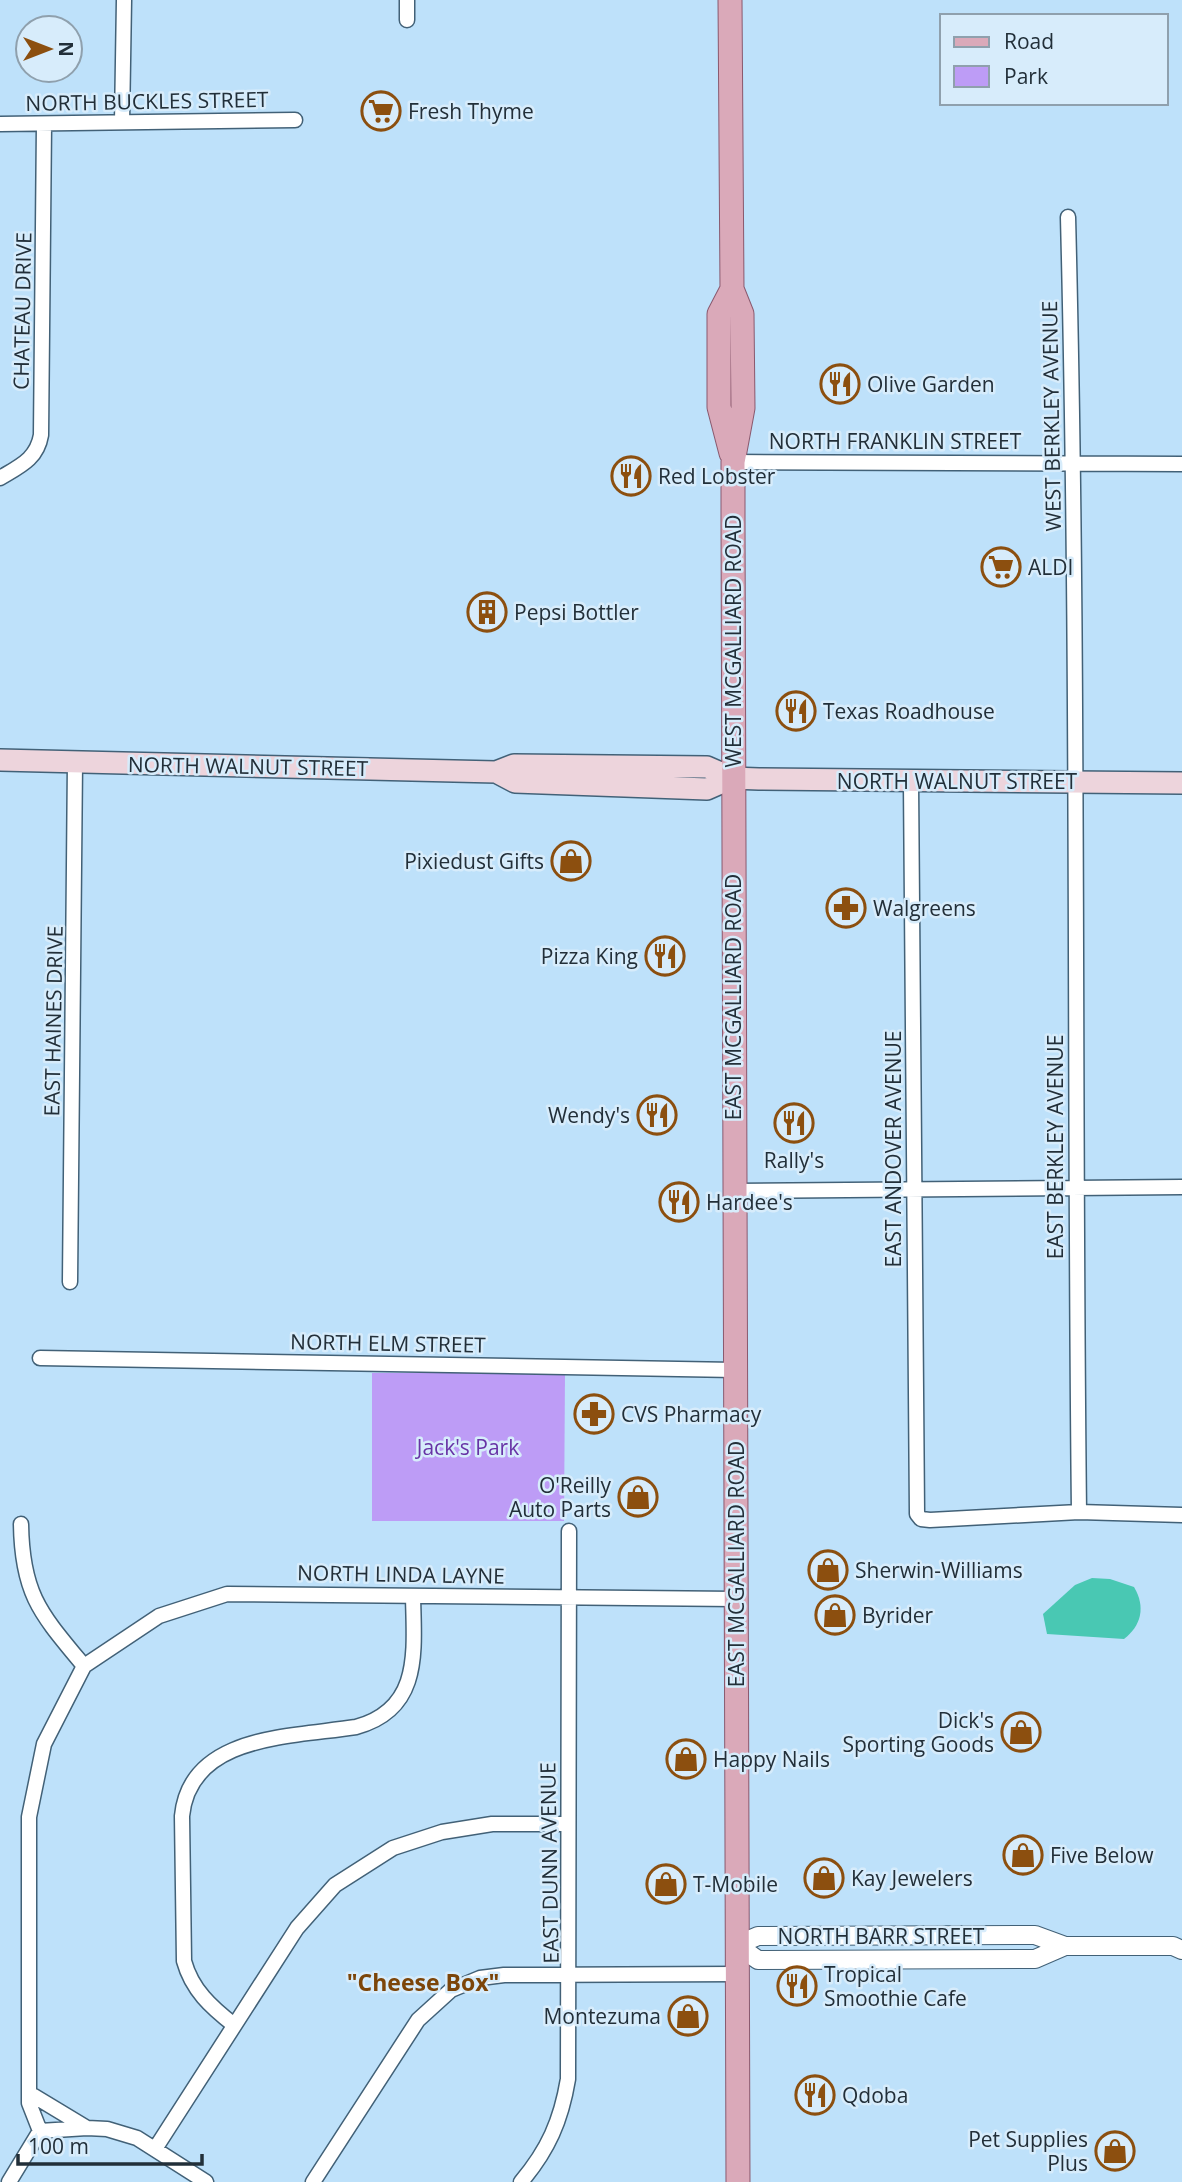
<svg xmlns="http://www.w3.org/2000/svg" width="1182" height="2182" font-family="'Open Sans',sans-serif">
	<rect width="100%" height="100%" fill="#bee1fa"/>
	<path fill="#bd9cf6" d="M372,1373H565L564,1521H372Z"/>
	<path fill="#49c8b3" d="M1092,1578L1110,1579L1134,1587C1146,1607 1141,1626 1124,1639L1047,1634L1043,1614L1075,1585Z"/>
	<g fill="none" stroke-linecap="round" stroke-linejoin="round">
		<g stroke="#426177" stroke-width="17">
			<path id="minor" d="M407,20V0
				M122,122L124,0
				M0,124L295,120
				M1068,217C1079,649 1074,1080 1079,1512
				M733,462L1182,464
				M0,478C20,466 37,459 41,435L44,124
				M911,783L917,1514L921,1519L930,1520L1079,1512L1182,1515
				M734,1191L1182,1187
				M70,1282L75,762
				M40,1358L735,1370
				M21,1524C22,1595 41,1614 84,1666
				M234,2025C211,2007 192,1990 184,1961L182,1816C190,1734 293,1737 356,1727C422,1709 414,1651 413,1596
				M29,2093L87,2128L107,2129L137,2138L206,2182
				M40,2131L87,2128
				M155,2149L297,1928L335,1885L393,1848L442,1832L492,1824H568
				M9,2182L40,2131L29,2103V1817L44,1744L84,1666L159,1616L227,1594L736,1599
				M313,2182L418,2020L451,1990L480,1978L504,1975L738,1974
				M521,2182C548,2150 561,2121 568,2079L569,1531"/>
		</g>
		<g stroke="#426177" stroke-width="20">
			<path id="tertiary" d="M737,1945L758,1936L1035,1935L1065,1946H1173L1182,1950
				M737,1945L758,1960L1035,1959L1065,1946"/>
		</g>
		<g stroke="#426177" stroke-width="24">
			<path id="secondary" d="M0,760L496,772L514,765L707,767L732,778L759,779L1182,783
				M496,772L515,782L707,789L732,778"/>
		</g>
		<g stroke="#8a596e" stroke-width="25">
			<path id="primary" d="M730,0L732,289L742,314L743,408L733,462V519L738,2182
				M731,453L719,407V314L732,289"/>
		</g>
		<use href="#minor" stroke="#fff" stroke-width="14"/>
		<use href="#tertiary" stroke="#fff" stroke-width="18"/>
		<use href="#secondary" stroke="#edd4dc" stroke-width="21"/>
		<use href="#primary" stroke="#daa9b9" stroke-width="23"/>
	</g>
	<defs>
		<g id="supermarket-ring" transform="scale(2.0125)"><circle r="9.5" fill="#d7ecfb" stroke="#8c4f0f" stroke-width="1.5"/><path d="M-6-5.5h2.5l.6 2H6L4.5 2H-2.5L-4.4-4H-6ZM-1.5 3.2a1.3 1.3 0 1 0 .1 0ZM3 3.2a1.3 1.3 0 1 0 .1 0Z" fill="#8c4f0f"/></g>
		<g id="restaurant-ring" transform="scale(2.0125)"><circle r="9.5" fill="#d7ecfb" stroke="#8c4f0f" stroke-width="1.5"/><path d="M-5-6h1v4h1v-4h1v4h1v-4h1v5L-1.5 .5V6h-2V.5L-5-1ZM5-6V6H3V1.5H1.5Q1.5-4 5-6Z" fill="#8c4f0f"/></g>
		<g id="building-ring" transform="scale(2.0125)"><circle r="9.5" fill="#d7ecfb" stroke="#8c4f0f" stroke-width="1.5"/><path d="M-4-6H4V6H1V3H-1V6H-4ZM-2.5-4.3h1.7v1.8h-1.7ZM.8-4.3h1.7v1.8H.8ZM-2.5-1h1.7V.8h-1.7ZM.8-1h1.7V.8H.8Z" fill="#8c4f0f"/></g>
		<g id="shop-ring" transform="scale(2.0125)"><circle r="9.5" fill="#d7ecfb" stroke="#8c4f0f" stroke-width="1.5"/><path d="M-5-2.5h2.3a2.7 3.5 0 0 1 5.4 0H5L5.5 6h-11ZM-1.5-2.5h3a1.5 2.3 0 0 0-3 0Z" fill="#8c4f0f"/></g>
		<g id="pharmacy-ring" transform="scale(2.0125)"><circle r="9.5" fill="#d7ecfb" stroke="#8c4f0f" stroke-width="1.5"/><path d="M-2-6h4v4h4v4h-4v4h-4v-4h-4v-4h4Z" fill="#8c4f0f"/></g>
	</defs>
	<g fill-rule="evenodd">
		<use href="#supermarket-ring" x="381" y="111"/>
		<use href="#restaurant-ring" x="840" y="384"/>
		<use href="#restaurant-ring" x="631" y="476"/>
		<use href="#supermarket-ring" x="1001" y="567"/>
		<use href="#building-ring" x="487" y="612"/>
		<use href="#restaurant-ring" x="796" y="711"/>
		<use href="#shop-ring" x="571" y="861"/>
		<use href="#pharmacy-ring" x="846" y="908"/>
		<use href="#restaurant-ring" x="665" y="956"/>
		<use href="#restaurant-ring" x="657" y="1115"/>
		<use href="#restaurant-ring" x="794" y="1123"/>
		<use href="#restaurant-ring" x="679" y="1202"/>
		<use href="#pharmacy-ring" x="594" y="1414"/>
		<use href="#shop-ring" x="638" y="1497"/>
		<use href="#shop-ring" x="828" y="1570"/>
		<use href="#shop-ring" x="835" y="1615"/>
		<use href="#shop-ring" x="1021" y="1732"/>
		<use href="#shop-ring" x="686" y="1759"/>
		<use href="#shop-ring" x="1023" y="1855"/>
		<use href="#shop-ring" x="824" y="1878"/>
		<use href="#shop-ring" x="666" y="1884"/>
		<use href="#restaurant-ring" x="797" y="1986"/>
		<use href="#shop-ring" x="688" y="2016"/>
		<use href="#restaurant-ring" x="815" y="2095"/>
		<use href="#shop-ring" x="1115" y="2151"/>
	</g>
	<g text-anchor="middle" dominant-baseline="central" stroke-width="5" stroke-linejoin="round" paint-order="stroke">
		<g font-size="21" fill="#222f39" stroke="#d7ecfb">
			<text transform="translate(147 101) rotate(-1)">NORTH BUCKLES STREET</text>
			<text transform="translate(22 311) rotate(-89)">CHATEAU DRIVE</text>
			<text transform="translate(1051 416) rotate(-91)">WEST BERKLEY AVENUE</text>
			<text x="895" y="441">NORTH FRANKLIN STREET</text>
			<text transform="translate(733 641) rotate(-90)">WEST MCGALLIARD ROAD</text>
			<text transform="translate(248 766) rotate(1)">NORTH WALNUT STREET</text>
			<text x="957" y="781">NORTH WALNUT STREET</text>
			<text transform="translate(733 997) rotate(-90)">EAST MCGALLIARD ROAD</text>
			<text transform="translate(53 1021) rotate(-89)">EAST HAINES DRIVE</text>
			<text transform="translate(1055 1147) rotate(-90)">EAST BERKLEY AVENUE</text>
			<text transform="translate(893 1149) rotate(-90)">EAST ANDOVER AVENUE</text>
			<text transform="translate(388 1343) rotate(1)">NORTH ELM STREET</text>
			<text transform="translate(736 1564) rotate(-90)">EAST MCGALLIARD ROAD</text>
			<text transform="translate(401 1574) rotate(1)">NORTH LINDA LAYNE</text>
			<text transform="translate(549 1863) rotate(-91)">EAST DUNN AVENUE</text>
			<text x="881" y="1936">NORTH BARR STREET</text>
		</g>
		<g font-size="21" fill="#222f39" stroke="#d7ecfb" text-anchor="start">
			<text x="408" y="111">Fresh Thyme</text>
			<text x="867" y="384">Olive Garden</text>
			<text x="658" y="476">Red Lobster</text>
			<text x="1028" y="567">ALDI</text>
			<text x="514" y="612">Pepsi Bottler</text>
			<text x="823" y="711">Texas Roadhouse</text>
			<text x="544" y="861" text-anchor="end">Pixiedust Gifts</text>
			<text x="873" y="908">Walgreens</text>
			<text x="638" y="956" text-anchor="end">Pizza King</text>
			<text x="630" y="1115" text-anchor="end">Wendy's</text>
			<text x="794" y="1160" text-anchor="middle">Rally's</text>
			<text x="706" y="1202">Hardee's</text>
			<text x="621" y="1414">CVS Pharmacy</text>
			<text x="611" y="1485" text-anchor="end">O'Reilly<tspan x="611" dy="24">Auto Parts</tspan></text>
			<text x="855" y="1570">Sherwin-Williams</text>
			<text x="862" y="1615">Byrider</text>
			<text x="994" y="1720" text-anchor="end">Dick's<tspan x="994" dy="24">Sporting Goods</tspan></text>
			<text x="713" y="1759">Happy Nails</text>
			<text x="1050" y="1855">Five Below</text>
			<text x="851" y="1878">Kay Jewelers</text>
			<text x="693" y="1884">T-Mobile</text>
			<text x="824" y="1974">Tropical<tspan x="824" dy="24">Smoothie Cafe</tspan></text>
			<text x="661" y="2016" text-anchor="end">Montezuma</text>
			<text x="842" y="2095">Qdoba</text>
			<text x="1088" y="2139" text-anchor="end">Pet Supplies<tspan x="1088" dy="24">Plus</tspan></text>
		</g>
		<g font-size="21" fill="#6733a5" stroke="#d7ecfb">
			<text x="468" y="1447">Jack's Park</text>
		</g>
		<g font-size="23" font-weight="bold" fill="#7c4509" stroke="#d7ecfb">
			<text x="423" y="1982">"Cheese Box"</text>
		</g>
	</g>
	<rect x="940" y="14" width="228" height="91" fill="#d7ecfb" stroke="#8fa0ad" stroke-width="2"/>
	<rect x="954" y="37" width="35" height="10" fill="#daa9b9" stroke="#8fa0ad" stroke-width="2"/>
	<text x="1004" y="49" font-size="21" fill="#222f39">Road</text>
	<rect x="954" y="66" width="35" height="21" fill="#bd9cf6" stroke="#8fa0ad" stroke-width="2"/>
	<text x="1004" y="84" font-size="21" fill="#222f39">Park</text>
	<g transform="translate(49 49) rotate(90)"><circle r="33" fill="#d7ecfb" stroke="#8fa0ad" stroke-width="2"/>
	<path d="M0-5L12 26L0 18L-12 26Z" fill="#8c4f0f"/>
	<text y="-10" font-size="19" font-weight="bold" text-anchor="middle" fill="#222f39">N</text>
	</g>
	<path d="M18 2154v10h184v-10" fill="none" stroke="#222f39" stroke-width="3.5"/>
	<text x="28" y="2154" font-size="21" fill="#222f39" stroke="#d7ecfb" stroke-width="5" paint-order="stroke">100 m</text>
</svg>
